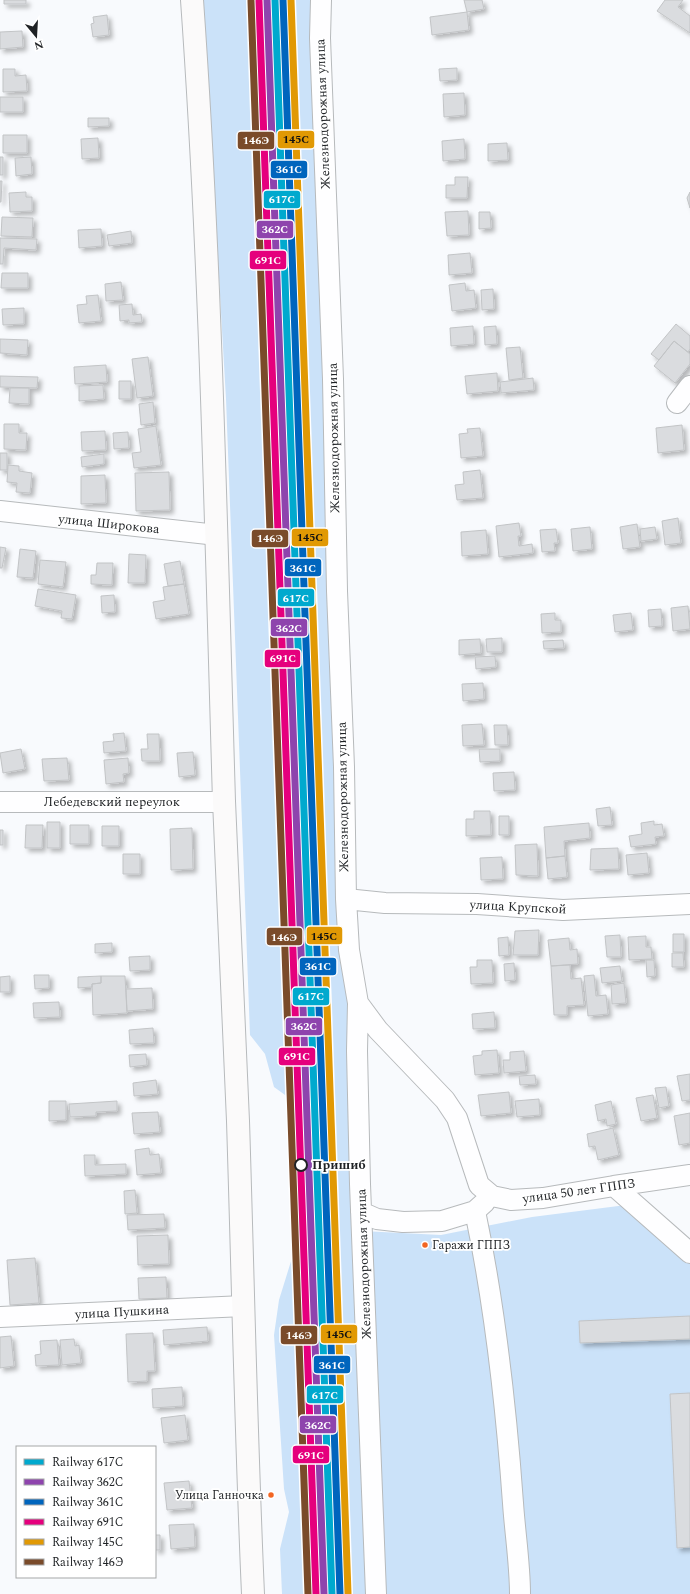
<svg xmlns="http://www.w3.org/2000/svg" width="690" height="1594" font-family="Spectral,serif">
	<defs>
		<filter id="shadow"><feDropShadow dx="3.5" dy="3.5" stdDeviation="2" flood-color="#0004"/></filter>
	</defs>
	<rect width="100%" height="100%" fill="#f8fafd"/>
	<path fill="#cbe2f9" d="M203,0H321L362,1231L441,1235L532,1217L634,1204L690,1253V1594H328L318,1253L317,1331L327,1594H282L280,1549L289,1512L284,1489L274,1335L279,1300L292,1258L296,1210H314L310,1100H292L274,1087L265,1054L250,1035L226,399Z"/>
	<path fill="#dadcdf" stroke="#c2c4c6" filter="url(#shadow)" d="M4,0H26V4H4Z
		M464,0H482L484,9L467,12Z
		M665,0H683L678,7L690,16V33L657,11Z
		M467,12L469,30L432,35L430,17Z
		M107,15L109,35L93,37L91,24L94,23L93,17Z
		M22,31L23,47L0,49V32Z
		M457,68V80L440,81L439,69Z
		M3,69H15V76L26,75L27,91L3,92Z
		M464,93L465,115L444,117L443,94Z
		M0,97H23V112H0Z
		M88,118H109V126L88,127Z
		M3,135H27V153H3Z
		M98,138L99,158L82,159L81,139Z
		M464,139L465,159L443,161L442,141Z
		M507,143L508,160L488,161V144Z
		M0,157H3V175H0Z
		M31,157L32,174L16,176L15,158Z
		M455,177H468L467,198H446V185H455Z
		M0,181H2L1,202H0Z
		M26,192V197H32V211L10,212L9,193Z
		M690,192V208L687,198Z
		M468,211L469,235L447,236L445,212Z
		M479,212H490L491,228L479,229Z
		M2,217L33,218L32,237L1,236Z
		M101,229L102,246L79,248L78,230Z
		M131,231L132,243L109,246L107,235Z
		M0,238L37,239L36,250L4,248L3,264H0Z
		M470,253L472,273L449,275L448,255Z
		M2,273H28V288H1Z
		M121,282L123,300L106,301L105,284Z
		M465,283L466,291L474,290L476,308L452,311L449,285Z
		M493,289L494,309L482,310L481,290Z
		M98,295L101,321L79,323L77,305L87,304L86,296Z
		M132,304L133,315L141,314L142,322L129,323V320L120,321L119,305Z
		M24,308V324L3,325L2,309Z
		M676,324L690,336V349L688,352L674,341L659,360L651,354Z
		M473,326L474,344L451,346L450,328Z
		M496,326L497,344L485,345L484,327Z
		M0,339L28,340L27,355L0,353Z
		M674,341L690,354V364L675,383L654,366Z
		M520,347L523,378L509,380L506,348Z
		M148,357L153,396L137,398L132,359Z
		M106,365L107,382L75,384L74,367Z
		M497,373L498,391L467,394L465,376Z
		M0,376L38,377L37,388L0,387Z
		M533,378L534,390L501,393L500,382Z
		M119,381H131V399H119Z
		M103,385L104,399L79,401V386Z
		M10,388H29V404L9,403Z
		M153,402L155,423L141,425L139,404Z
		M4,424H19V433H27L26,450L4,449Z
		M682,425L684,450L658,453L656,428Z
		M156,426L161,465L134,468L132,453L141,452L138,429Z
		M480,428L483,456L461,458L459,434L468,433L467,429Z
		M105,431L106,450L82,451L81,432Z
		M128,432L129,448L114,449L113,433Z
		M0,453H7V470H0Z
		M104,454V464L82,467L81,457Z
		M8,465L19,466V471L32,473L30,493L16,492L17,483L7,482Z
		M480,470L483,498L457,500L455,485L464,484L463,472Z
		M169,472L170,510L136,511L135,473Z
		M105,475L106,503L81,504V476Z
		M678,518L681,543L665,545L662,521Z
		M519,523L521,536H518L519,546L532,544L533,553L499,557L496,526Z
		M637,524L640,547L623,549L620,527Z
		M590,527L592,549L573,551L571,529Z
		M655,527L657,539L641,541L640,529Z
		M556,529L558,543H554L555,551L542,552L540,530Z
		M486,530L488,554L462,556L461,532Z
		M0,547L6,548L2,568H0Z
		M20,549L36,551L33,578L17,577Z
		M129,554L146,555L145,583H128Z
		M40,560L66,562L63,587L38,584Z
		M180,561L184,584L168,586L164,564Z
		M97,563H113L112,585L91,584V575H96Z
		M184,584L189,614L156,619L153,602L165,600L163,587Z
		M38,589L76,595L72,619L61,618L62,611L35,606Z
		M114,595L115,612L102,613L101,596Z
		M688,606L690,629L673,631L671,608Z
		M661,609L662,626L649,627L648,610Z
		M555,613V620H561V632L542,633L541,614Z
		M631,613L633,630L615,632L613,615Z
		M502,638V652H487L486,639Z
		M480,639L481,653L459,655V640Z
		M563,640L564,648L544,649L543,641Z
		M495,656L496,667L476,669L475,657Z
		M483,683L484,699L463,701L462,684Z
		M482,724L484,745L463,746L462,725Z
		M494,725H507L508,745H495Z
		M124,733L126,751L104,753L103,742L114,741L113,734Z
		M147,734H159L160,761H142L141,749H148Z
		M21,749L25,769L3,773L0,753Z
		M479,749H500V761L480,762Z
		M193,752L195,775L179,777L177,753Z
		M67,758L69,780L44,781L42,759Z
		M128,758L129,773L123,774L124,782L106,784L104,760Z
		M514,772L515,790L494,791L493,773Z
		M610,807L612,825L598,826L596,809Z
		M474,811H490L491,835L466,836V819H474Z
		M499,816H509V835H499Z
		M654,821V825L662,824L664,836L655,837L656,844L631,847L629,836L642,834L641,823Z
		M47,822H60V848H47Z
		M589,823L590,838L564,841L565,856L546,858L544,827Z
		M26,825H43L42,848H25Z
		M70,825H89V844H70Z
		M102,826H119V846H102Z
		M192,828L193,869L171,870L170,829Z
		M0,830H3V845H0Z
		M537,844L538,876L516,875L515,845Z
		M618,848L619,869L590,870L591,849Z
		M647,853L649,873L628,875L626,855Z
		M123,854H140V874H123Z
		M565,856L567,877L548,879L546,858Z
		M502,857L503,879L481,880L480,858Z
		M539,930L538,955H513L515,931Z
		M673,934H684V952H673Z
		M620,935L621,957H607L605,936Z
		M646,936V947H651L652,959L629,960L628,937Z
		M508,937L509,955L499,956L498,938Z
		M569,938L570,950L577,949L578,964L551,966L548,940Z
		M112,943V952L95,953V944Z
		M672,953H683L684,967H672Z
		M150,956V970L130,971L129,957Z
		M477,960H492L493,983L471,984L470,967H477Z
		M646,960H654L655,976L647,977Z
		M514,963L515,980L505,981L504,964Z
		M570,965L571,979L581,978L584,1005L567,1006V1015H554L551,966Z
		M620,966L622,981L602,983L600,968Z
		M34,975H49V988L35,989Z
		M594,975L596,996L606,995L608,1014L588,1016L584,976Z
		M10,976V992H0V977Z
		M101,976H125L127,1013L93,1015L92,984L101,983Z
		M101,976V983L92,984V987L78,988V977Z
		M624,983L626,1003L612,1004L611,985Z
		M152,988L153,1009L127,1011L126,989Z
		M59,1002L60,1017L34,1018L33,1003Z
		M494,1012L495,1028L473,1029L472,1014Z
		M153,1028L154,1043L130,1044L129,1030Z
		M497,1050L499,1073L475,1075L473,1056L482,1055V1051Z
		M524,1051L526,1071L504,1073L503,1060H510V1052Z
		M146,1054L147,1065L130,1067L129,1055Z
		M690,1074V1100L682,1101L677,1076Z
		M535,1075L536,1084L520,1085L519,1076Z
		M156,1080L158,1094L134,1096L133,1083Z
		M666,1087L669,1106L659,1108L655,1088Z
		M509,1092L511,1113L481,1116L478,1095Z
		M653,1095L657,1118L641,1121L636,1098Z
		M539,1099L540,1115L517,1117L515,1101Z
		M49,1101H66V1120L49,1121Z
		M117,1101V1111L96,1112V1116L70,1117L69,1104Z
		M611,1101L616,1124L607,1126L606,1119L598,1121L595,1105Z
		M158,1112L160,1132L134,1134L132,1113Z
		M690,1113V1143L679,1145L674,1116Z
		M613,1128L619,1155L598,1160L595,1146L589,1147L587,1134Z
		M298,1139H307L308,1184H299Z
		M149,1148L150,1155L159,1154L161,1173L137,1175L135,1150Z
		M84,1155H95V1165L126,1164V1174L85,1176Z
		M135,1190L137,1213L125,1214L124,1191Z
		M164,1214L165,1228L128,1230L127,1215Z
		M168,1235L169,1264L138,1265L137,1236Z
		M35,1258L39,1303L10,1305L7,1260Z
		M166,1277L167,1298L139,1299L138,1278Z
		M690,1316V1339L580,1343L579,1321Z
		M207,1327L208,1341L164,1345L163,1330Z
		M153,1333L155,1371H147V1381L128,1382L126,1334Z
		M11,1336L14,1366L0,1368V1337Z
		M74,1339L75,1346L79,1345L81,1363L62,1365L60,1340Z
		M57,1340L59,1365L36,1366L35,1355L41,1354L40,1341Z
		M182,1387L183,1406L153,1408L152,1389Z
		M690,1393V1547L677,1548L670,1394Z
		M185,1415L188,1440L164,1443L161,1418Z
		M189,1481L192,1508L167,1510L164,1483Z
		M194,1524L195,1547L171,1549L169,1525Z
		M155,1535H160V1550H155Z"/>
	<g fill="none" stroke-linecap="round" stroke-linejoin="round">
		<g stroke="#b7babc" stroke-width="22">
			<path id="minor" d="M321,0L320,38L333,379L337,591L344,767L346,899L349,950L358,1003L357,1051L360,1184L376,1594
				M677,403L690,386
				M0,511L217,535
				M0,802H224
				M346,899L385,903L477,904L563,910L690,904
				M358,1003L378,1030L445,1100L457,1118L479,1185L492,1196L511,1200L543,1198L614,1186L690,1175
				M614,1186L690,1253
				M475,1211C495,1307 506,1405 513,1503C515,1533 520,1564 520,1594
				M361,1212L377,1219L403,1222L442,1221L475,1211L485,1202
				M0,1317L244,1306"/>
		</g>
		<g stroke="#b7babc" stroke-width="24">
			<path id="secondary" d="M192,0C211,267 216,534 224,801C228,908 234,1014 238,1121C243,1279 246,1437 253,1594"/>
		</g>
		<use href="#minor" stroke="#fefeff" stroke-width="20"/>
		<use href="#secondary" stroke="#fbfafa" stroke-width="22"/>
		<g stroke="#fff" stroke-width="10">
			<path id="rail-1" d="M275,0L332,1594"/>
		</g>
		<g stroke="#fff" stroke-width="10">
			<path id="rail-2" d="M267,0L324,1594"/>
		</g>
		<g stroke="#fff" stroke-width="10">
			<path id="rail-3" d="M283,0L340,1594"/>
		</g>
		<g stroke="#fff" stroke-width="10">
			<path id="rail-4" d="M259,1L316,1594"/>
		</g>
		<g stroke="#fff" stroke-width="10">
			<path id="rail-5" d="M291,0L348,1593"/>
		</g>
		<g stroke="#fff" stroke-width="10">
			<path id="rail-6" d="M251,1L308,1594"/>
		</g>
		<use href="#rail-1" stroke="#00a9ce" stroke-width="7"/>
		<use href="#rail-2" stroke="#8e44ad" stroke-width="7"/>
		<use href="#rail-3" stroke="#0065bd" stroke-width="7"/>
		<use href="#rail-4" stroke="#e5007d" stroke-width="7"/>
		<use href="#rail-5" stroke="#e19904" stroke-width="7"/>
		<use href="#rail-6" stroke="#7a4b2a" stroke-width="7"/>
	</g>
	<circle fill="#fff" stroke="#1f2225" stroke-width="2" cx="301" cy="1165" r="6"/>
	<g fill="#f26522" stroke="#fff" stroke-width="1.5">
		<circle cx="425" cy="1245" r="3.5"/>
		<circle cx="271" cy="1495" r="3.5"/>
	</g>
	<g text-anchor="middle" dominant-baseline="central" stroke-width="3.5" stroke-linejoin="round" paint-order="stroke">
		<g font-size="12" fill="#1f2225" stroke="#fff" text-anchor="start">
			<text x="432" y="1245">Гаражи ГППЗ</text>
			<text x="264" y="1495" text-anchor="end">Улица Ганночка</text>
		</g>
		<g font-size="13" fill="#1f2225" stroke="#fff">
			<text transform="translate(323 114) rotate(-92)">Железнодорожная улица</text>
			<text transform="translate(334 438) rotate(-91)">Железнодорожная улица</text>
			<text transform="translate(109 524) rotate(6)">улица Широкова</text>
			<text transform="translate(343 797) rotate(-91)">Железнодорожная улица</text>
			<text x="112" y="802">Лебедевский переулок</text>
			<text transform="translate(518 907) rotate(3)">улица Крупской</text>
			<text transform="translate(579 1191) rotate(-8)">улица 50 лет ГППЗ</text>
			<text transform="translate(364 1264) rotate(-92)">Железнодорожная улица</text>
			<text transform="translate(122 1312) rotate(-3)">улица Пушкина</text>
		</g>
		<g font-size="13" font-weight="bold" fill="#1f2225" stroke="#fff" text-anchor="start">
			<text x="312" y="1165">Пришиб</text>
		</g>
	</g>
	<g stroke="#fff" stroke-width="1.5">
		<rect x="277" y="130" width="38" height="19" rx="4" fill="#e19904"/>
		<rect x="237" y="131" width="38" height="19" rx="4" fill="#7a4b2a"/>
		<rect x="270" y="160" width="38" height="19" rx="4" fill="#0065bd"/>
		<rect x="263" y="190" width="38" height="19" rx="4" fill="#00a9ce"/>
		<rect x="256" y="220" width="38" height="19" rx="4" fill="#8e44ad"/>
		<rect x="249" y="250" width="38" height="20" rx="4" fill="#e5007d"/>
		<rect x="291" y="528" width="38" height="19" rx="4" fill="#e19904"/>
		<rect x="251" y="529" width="38" height="19" rx="4" fill="#7a4b2a"/>
		<rect x="284" y="558" width="38" height="19" rx="4" fill="#0065bd"/>
		<rect x="277" y="588" width="38" height="19" rx="4" fill="#00a9ce"/>
		<rect x="270" y="618" width="38" height="19" rx="4" fill="#8e44ad"/>
		<rect x="264" y="649" width="37" height="19" rx="4" fill="#e5007d"/>
		<rect x="306" y="926" width="37" height="19" rx="4" fill="#e19904"/>
		<rect x="266" y="927" width="37" height="19" rx="4" fill="#7a4b2a"/>
		<rect x="299" y="957" width="38" height="19" rx="4" fill="#0065bd"/>
		<rect x="292" y="987" width="38" height="19" rx="4" fill="#00a9ce"/>
		<rect x="285" y="1017" width="38" height="19" rx="4" fill="#8e44ad"/>
		<rect x="278" y="1047" width="38" height="19" rx="4" fill="#e5007d"/>
		<rect x="320" y="1324" width="38" height="20" rx="4" fill="#e19904"/>
		<rect x="280" y="1325" width="38" height="20" rx="4" fill="#7a4b2a"/>
		<rect x="313" y="1355" width="38" height="19" rx="4" fill="#0065bd"/>
		<rect x="306" y="1385" width="38" height="19" rx="4" fill="#00a9ce"/>
		<rect x="299" y="1415" width="38" height="19" rx="4" fill="#8e44ad"/>
		<rect x="292" y="1445" width="38" height="19" rx="4" fill="#e5007d"/>
	</g>
	<g font-size="11" text-anchor="middle" font-weight="bold" fill="#fff">
		<text x="256" y="144">146Э</text>
		<text x="289" y="173">361С</text>
		<text x="282" y="203">617C</text>
		<text x="275" y="233">362С</text>
		<text x="268" y="264">691С</text>
		<text x="270" y="542">146Э</text>
		<text x="303" y="572">361С</text>
		<text x="296" y="602">617C</text>
		<text x="289" y="632">362С</text>
		<text x="283" y="662">691С</text>
		<text x="284" y="941">146Э</text>
		<text x="318" y="970">361С</text>
		<text x="311" y="1000">617C</text>
		<text x="304" y="1030">362С</text>
		<text x="297" y="1060">691С</text>
		<text x="299" y="1339">146Э</text>
		<text x="332" y="1369">361С</text>
		<text x="325" y="1399">617C</text>
		<text x="318" y="1429">362С</text>
		<text x="311" y="1459">691С</text>
	</g>
	<g font-size="11" text-anchor="middle" font-weight="bold" fill="#111">
		<text x="296" y="143">145С</text>
		<text x="310" y="541">145С</text>
		<text x="324" y="940">145С</text>
		<text x="339" y="1338">145С</text>
	</g>
	<rect x="16" y="1446" width="140" height="132" fill="#ffffff" stroke="#a5a7a8"/>
	<rect x="24" y="1459" width="20" height="6" fill="#00a9ce" stroke="#a5a7a8"/>
	<text x="52" y="1466" font-size="12" fill="#1f2225">Railway 617C</text>
	<rect x="24" y="1479" width="20" height="6" fill="#8e44ad" stroke="#a5a7a8"/>
	<text x="52" y="1486" font-size="12" fill="#1f2225">Railway 362С</text>
	<rect x="24" y="1499" width="20" height="6" fill="#0065bd" stroke="#a5a7a8"/>
	<text x="52" y="1506" font-size="12" fill="#1f2225">Railway 361С</text>
	<rect x="24" y="1519" width="20" height="6" fill="#e5007d" stroke="#a5a7a8"/>
	<text x="52" y="1526" font-size="12" fill="#1f2225">Railway 691С</text>
	<rect x="24" y="1539" width="20" height="6" fill="#e19904" stroke="#a5a7a8"/>
	<text x="52" y="1546" font-size="12" fill="#1f2225">Railway 145С</text>
	<rect x="24" y="1559" width="20" height="6" fill="#7a4b2a" stroke="#a5a7a8"/>
	<text x="52" y="1566" font-size="12" fill="#1f2225">Railway 146Э</text>
	<g transform="translate(36 36) rotate(162)" stroke="#ffffff" stroke-width="3" paint-order="stroke">
	<path d="M0-3L7 15L0 10L-7 15Z" fill="#1f2225"/>
	<text y="-6" font-size="11" font-weight="bold" text-anchor="middle" fill="#1f2225">N</text>
	</g>
</svg>
